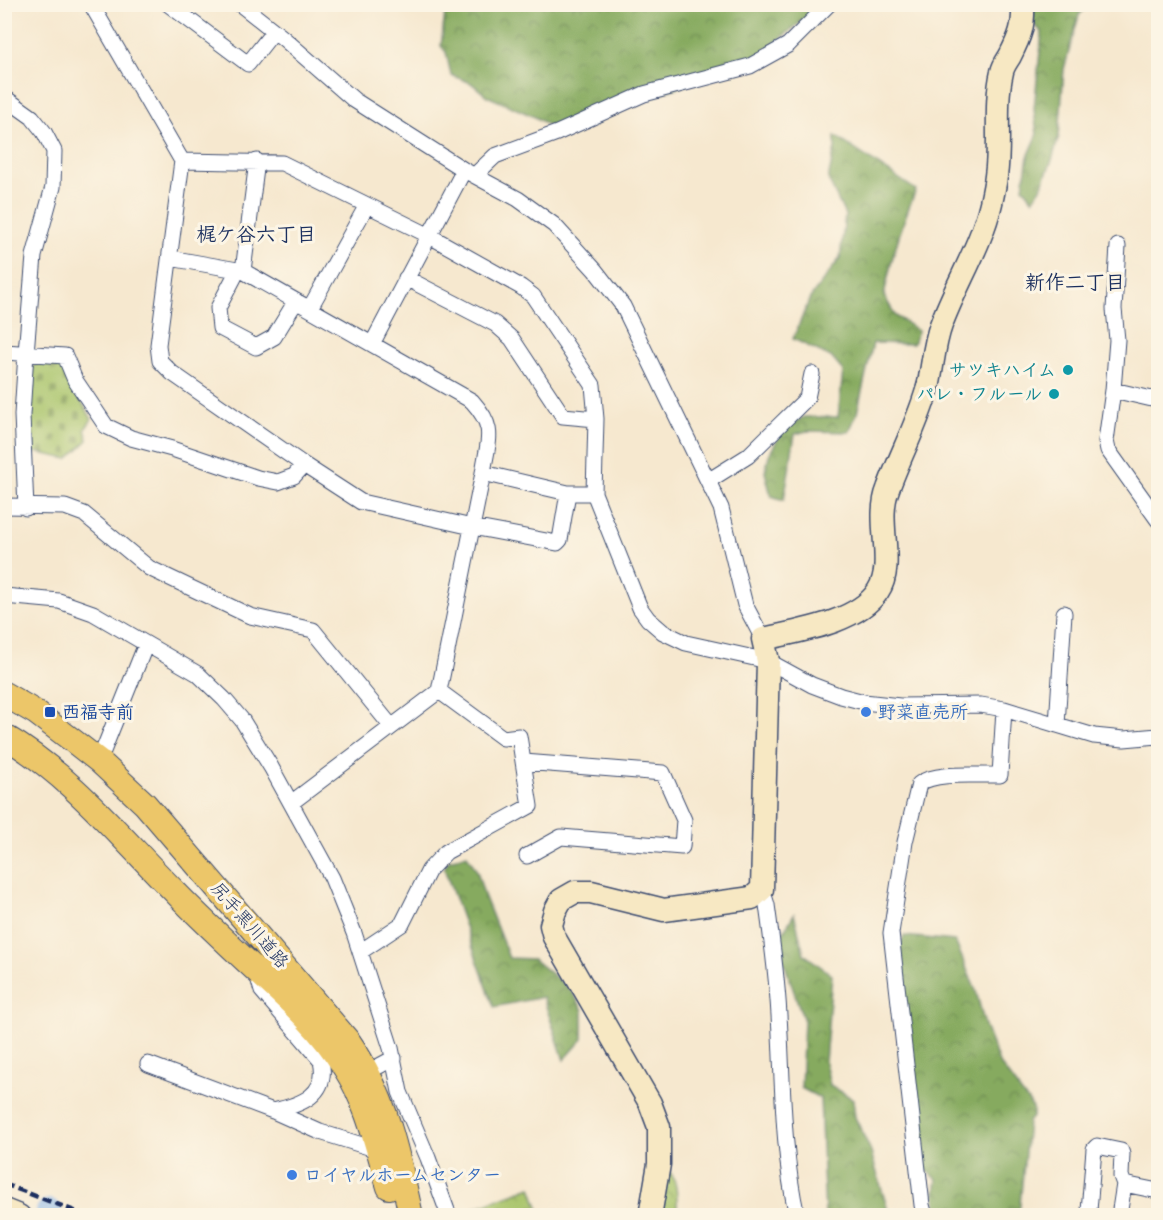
<svg xmlns="http://www.w3.org/2000/svg" width="1163" height="1220" font-family="Sriracha,'Klee One',sans-serif">
	<defs>
		<pattern id="forest-crowns" width="20" height="18" patternUnits="userSpaceOnUse" patternTransform="scale(1.5)"><rect width="20" height="18" fill="#86aa5f"/><path d="M2 6a3 3 0 1 1 6 0M12 15a3 3 0 1 1 6 0" fill="none" stroke="#6d8b52"/></pattern>
		<pattern id="cemetery-stones" width="16" height="16" patternUnits="userSpaceOnUse" patternTransform="scale(1.5)"><rect width="16" height="16" fill="#a9c46b"/><path d="M2 7V4a2 2 0 0 1 4 0v3zM10 15v-3a2 2 0 0 1 4 0v3z" fill="#89a05b"/></pattern>
		<pattern id="park-crowns" width="20" height="18" patternUnits="userSpaceOnUse" patternTransform="scale(1.5)"><rect width="20" height="18" fill="#a9c46b"/><path d="M2 6a3 3 0 1 1 6 0M12 15a3 3 0 1 1 6 0" fill="none" stroke="#89a05b"/></pattern>
	</defs>
	<rect width="100%" height="100%" fill="#fcf5e5"/>
	<filter id="ink" filterUnits="userSpaceOnUse"><feTurbulence type="fractalNoise" baseFrequency=".0167" numOctaves="2"/><feDisplacementMap in="SourceGraphic" scale="12" xChannelSelector="R" yChannelSelector="G"/><feConvolveMatrix kernelMatrix="1 2 1 2 8 2 1 2 1" color-interpolation-filters="sRGB"/></filter>
	<filter id="wash" filterUnits="userSpaceOnUse"><feTurbulence type="fractalNoise" baseFrequency=".008" numOctaves="4" result="noise"/><feDisplacementMap in="SourceGraphic" scale="24" xChannelSelector="R" yChannelSelector="G"/><feGaussianBlur stdDeviation="1.35" result="paint"/><feColorMatrix in="noise" values="0 0 0 0 0 0 0 0 0 0 0 0 0 0 0 0 0 1.4 0 .05"/><feComposite in="paint" operator="in"/></filter>
	<g filter="url(#wash)">
		<rect width="100%" height="100%" fill="#f6e8cf"/>
		<path fill="url(#forest-crowns)" stroke="#506c5e" stroke-width="1.5" d="M446,5H822L749,64L554,129L535,117L487,96L471,83L451,75L446,52L441,46Z
			M1035,5H1089L1079,15L1064,69L1059,136L1052,160L1041,188L1033,200L1023,187L1028,157L1037,136L1034,109L1042,32L1032,23Z
			M835,136L916,190C901,225 891,259 884,296L895,315L918,331L913,344L873,343L857,413L849,432L807,431L795,434L784,500L771,496L765,472L769,455L783,429L804,417H838L843,371L831,357L793,339L810,298L840,258L845,215L828,179L835,148Z
			M467,855L477,871L484,895L509,958L533,959L571,990L583,1010V1039L564,1060L543,997L494,1007L444,868L449,860Z
			M794,914L804,954L832,975L825,1062L830,1085L853,1099L855,1117L870,1149L887,1207L886,1215H825L820,1098L801,1088L804,1021L777,942Z
			M904,936L955,941L976,991L985,1026L999,1063L1033,1108V1116L1028,1122L1019,1215H937L935,1194L937,1179L921,1166L899,946Z"/>
		<path fill="url(#cemetery-stones)" stroke="#627a64" stroke-width="1.5" d="M37,361L57,362L92,419L85,429L88,440L68,459L29,451L27,424L32,368Z"/>
		<path fill="url(#park-crowns)" stroke="#627a64" stroke-width="1.5" d="M665,1168C679,1176 677,1201 677,1215L657,1216Z
			M531,1187L541,1215H462L461,1213Z"/>
		<g fill="none" stroke-linecap="round" stroke-linejoin="round">
			<path stroke="#7aade7" stroke-width="26" d="M49,1212L50,1216"/>
		</g>
	</g>
	<g filter="url(#ink)">
		<g fill="none" stroke-linecap="round" stroke-linejoin="round">
			<g stroke="#3c4b6f" stroke-width="17">
				<path id="street" d="M91,4L182,161L158,345L160,361L172,373L304,465L361,502L472,527L557,543L560,540L568,493
					M168,4L248,64L274,31
					M240,4L283,38L354,100L464,170L518,199L554,225L595,270L623,306L721,508L745,605L763,639
					M4,97L32,117L44,132L54,151L53,187L34,256L26,353L22,415L26,508
					M182,161L282,163L428,235L521,287L533,296L593,385L596,419L594,493L640,608L648,619L663,632L686,643L768,661L812,685L841,696L864,702L900,706L981,705L1004,709L1094,736L1124,739L1158,736
					M475,175L495,156L557,133L644,94L750,66L788,45L829,4
					M1118,246L1114,309L1117,340L1113,390L1106,441L1108,450L1158,520
					M170,258L243,271L472,401C497,429 488,439 483,473L439,691L291,803
					M238,270L218,308L220,328L256,347L274,337L296,301
					M243,271L257,161
					M406,278L495,324L512,339L563,416L596,419
					M310,308L367,205
					M372,344L464,170
					M4,352L65,356L75,380L106,426L131,438L172,449L258,478L278,482L294,476L304,465
					M1113,390L1152,399L1158,397
					M483,473L568,493H594
					M708,481L748,456L807,398L812,374
					M4,506L65,507L84,514L149,568L250,616L313,630L391,726
					M4,596L59,601L93,613L198,674L224,699L242,720L271,767L332,878L354,933L391,1048L400,1092L428,1158L449,1216
					M1057,725L1064,613
					M99,761L146,644
					M524,762L663,773L684,820L682,847L561,837L527,856
					M762,889L767,905C772,941 777,978 779,1015C783,1082 782,1150 797,1216
					M360,952L402,924L429,870L446,852L530,806L519,736L503,738L439,691
					M259,981L262,991L321,1060C329,1095 301,1105 273,1111
					M148,1064L273,1111L320,1132L378,1150
					M368,1072L394,1058
					M1124,1184L1158,1191
					M925,1216L922,1205L891,933L905,842L919,784C935,771 979,776 1000,775L1004,709
					M1095,1216L1091,1215L1089,1211L1094,1149L1097,1146L1121,1151L1122,1154L1121,1176L1124,1184L1119,1216"/>
			</g>
			<g stroke="#3c4b6f" stroke-width="25">
				<path id="secondary" d="M4,1210L19,1216
					M650,1216L659,1164V1127L650,1103L554,937L551,925L555,911L561,900L575,892H591L664,910L752,898L762,889L768,661L763,639C798,631 857,623 878,591C896,564 875,521 888,489C901,453 920,419 929,383C933,364 934,344 941,325C956,284 981,246 991,203C993,194 995,185 996,176C1001,142 994,106 1002,72C1003,66 1007,61 1010,56C1020,36 1024,27 1023,4"/>
			</g>
			<g stroke="#3c4b6f" stroke-width="26">
				<path id="primary" d="M4,694L35,712L72,740L99,761L145,804L349,1042C385,1094 398,1154 411,1216
					M4,736C71,775 121,838 175,892C201,919 229,945 257,971C289,1000 323,1031 345,1068C368,1104 377,1147 389,1187"/>
			</g>
			<use href="#street" stroke="#fff" stroke-width="15"/>
			<use href="#secondary" stroke="#f7e8c3" stroke-width="22"/>
			<use href="#primary" stroke="#ecc669" stroke-width="24"/>
			<path stroke="#1b2f5e" stroke-width="4.5" stroke-dasharray="9 4.5" stroke-linecap="butt" d="M4,1184L88,1216"/>
		</g>
	</g>
	<g fill="#0f9aa8" stroke="#fcf5e5" stroke-width="2">
		<circle cx="1068" cy="370" r="6"/>
		<circle cx="1054" cy="394" r="6"/>
	</g>
	<rect fill="#1a4fb4" stroke="#fcf5e5" stroke-width="2" x="44" y="706" width="12" height="12" rx="3"/>
	<g fill="#3f7fe0" stroke="#fcf5e5" stroke-width="2">
		<circle cx="866" cy="712" r="6"/>
		<circle cx="292" cy="1175" r="6"/>
	</g>
	<g text-anchor="middle" dominant-baseline="central" stroke-width="6" stroke-linejoin="round" paint-order="stroke">
		<g font-size="18" font-weight="bold" fill="#0d838f" stroke="#fcf5e5" text-anchor="end">
			<text x="1056" y="370">サツキハイム</text>
			<text x="1042" y="394">パレ・フルール</text>
		</g>
		<g font-size="18" font-weight="bold" fill="#164399" stroke="#fcf5e5" text-anchor="start">
			<text x="62" y="712">西福寺前</text>
		</g>
		<g font-size="18" font-weight="bold" fill="#366cbe" stroke="#fcf5e5" text-anchor="start">
			<text x="878" y="712">野菜直売所</text>
			<text x="304" y="1175">ロイヤルホームセンター</text>
		</g>
		<g font-size="18" fill="#1b2f5e" stroke="#fcf5e5">
			<text transform="translate(250 925) rotate(49)">尻手黒川道路</text>
		</g>
		<g font-size="20" font-weight="bold" fill="#1b2f5e" stroke="#fcf5e5">
			<text x="256" y="234">梶ケ谷六丁目</text>
			<text x="1075" y="282">新作二丁目</text>
		</g>
	</g>
	<rect width="1163" height="1220" fill="none" stroke="#fcf5e5" stroke-width="24"/>
</svg>
